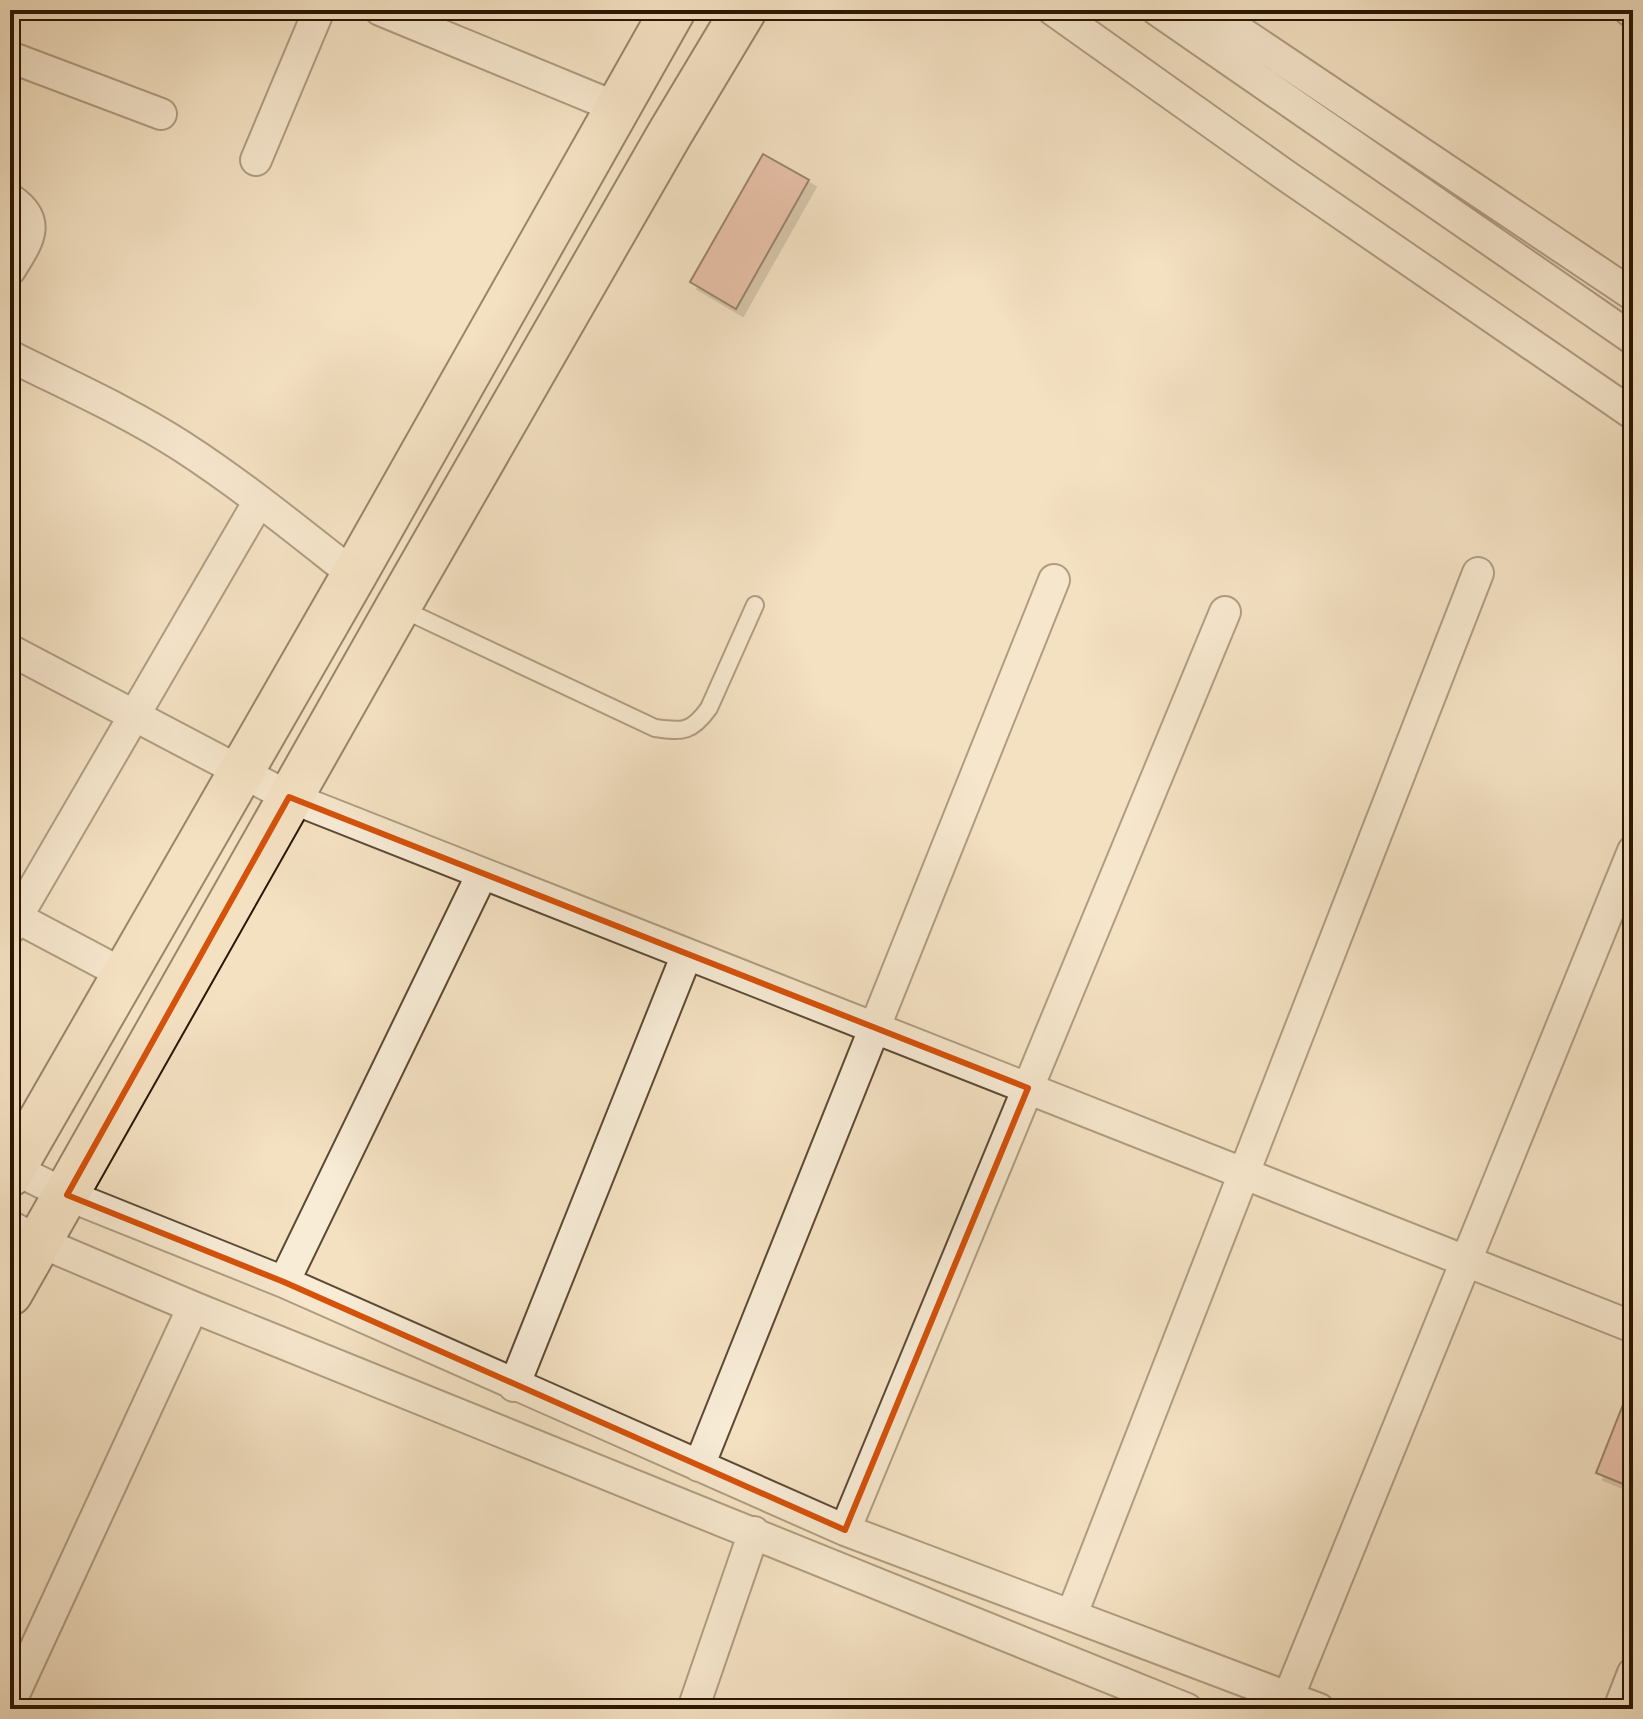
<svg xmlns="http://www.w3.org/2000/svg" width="1643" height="1719" font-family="'Sorts Mill Goudy',serif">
	<defs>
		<filter id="shadow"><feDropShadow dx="7" dy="7" stdDeviation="0" flood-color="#0004"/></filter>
	</defs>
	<rect width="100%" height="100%" fill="#f4e1c2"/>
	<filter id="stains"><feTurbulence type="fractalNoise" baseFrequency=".0025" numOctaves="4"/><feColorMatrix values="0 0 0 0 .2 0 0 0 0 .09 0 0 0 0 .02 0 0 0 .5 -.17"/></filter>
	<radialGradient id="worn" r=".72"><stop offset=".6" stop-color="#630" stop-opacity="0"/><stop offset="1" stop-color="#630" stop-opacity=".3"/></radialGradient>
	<path fill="#da9989" stroke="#2b1602" stroke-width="2" filter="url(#shadow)" d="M763,154L809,180L736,309L690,282Z
		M1632,1382H1633V1488L1596,1473Z"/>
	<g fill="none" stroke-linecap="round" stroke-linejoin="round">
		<g stroke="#5d4932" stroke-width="20">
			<path id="lane" d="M400,608L655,728C683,732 692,732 709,708L755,605"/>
		</g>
		<g stroke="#5d4932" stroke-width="34">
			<path id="street" d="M380,10L618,108
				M1053,10L1285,175L1633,414
				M1157,10L1633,339
				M1208,10L1633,295
				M1629,10L1633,13
				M10,57L161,114
				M256,160L319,10
				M10,199C44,222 27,242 10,270
				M10,356C68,385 129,412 183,447C243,486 298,531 354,575
				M10,650L289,797L1633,1327
				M10,914L125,975
				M10,929L259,501
				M10,1167L67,1195L284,1282L845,1530L1319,1709
				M10,1226L40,1242L193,1307L1187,1709
				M284,1282L482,874
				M514,1386L687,954
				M699,1466L1054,580
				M845,1530L1225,612
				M1072,1614L1478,573
				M1288,1698L1633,851
				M10,1703L193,1307
				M693,1709L754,1532
				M1619,1709L1633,1673"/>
		</g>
		<g stroke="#2b1602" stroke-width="48">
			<path id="primary" d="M10,1174L354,575L673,10
				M10,1293L398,607L669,135L744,10"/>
		</g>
		<use href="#lane" stroke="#f8ecd7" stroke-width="16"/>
		<use href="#street" stroke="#f8ecd7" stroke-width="30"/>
		<use href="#primary" stroke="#f4e1c2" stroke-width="44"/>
	</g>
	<path d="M0 0H1643V1719H0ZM289,797L1028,1088L845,1530L284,1282L67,1195Z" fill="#f4e1c2" fill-opacity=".55" fill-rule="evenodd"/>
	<path fill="none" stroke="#d5520b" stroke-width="6" stroke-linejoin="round" d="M289,797L1028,1088L845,1530L284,1282L67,1195Z"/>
	<rect width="1643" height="1719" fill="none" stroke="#f4e1c2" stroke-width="40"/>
	<rect x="12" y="12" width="1619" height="1695" fill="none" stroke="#2b1602" stroke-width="4"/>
	<rect x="20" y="20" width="1603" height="1679" fill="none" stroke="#2b1602" stroke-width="2"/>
	<rect width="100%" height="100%" filter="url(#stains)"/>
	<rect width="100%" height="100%" fill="url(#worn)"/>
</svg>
